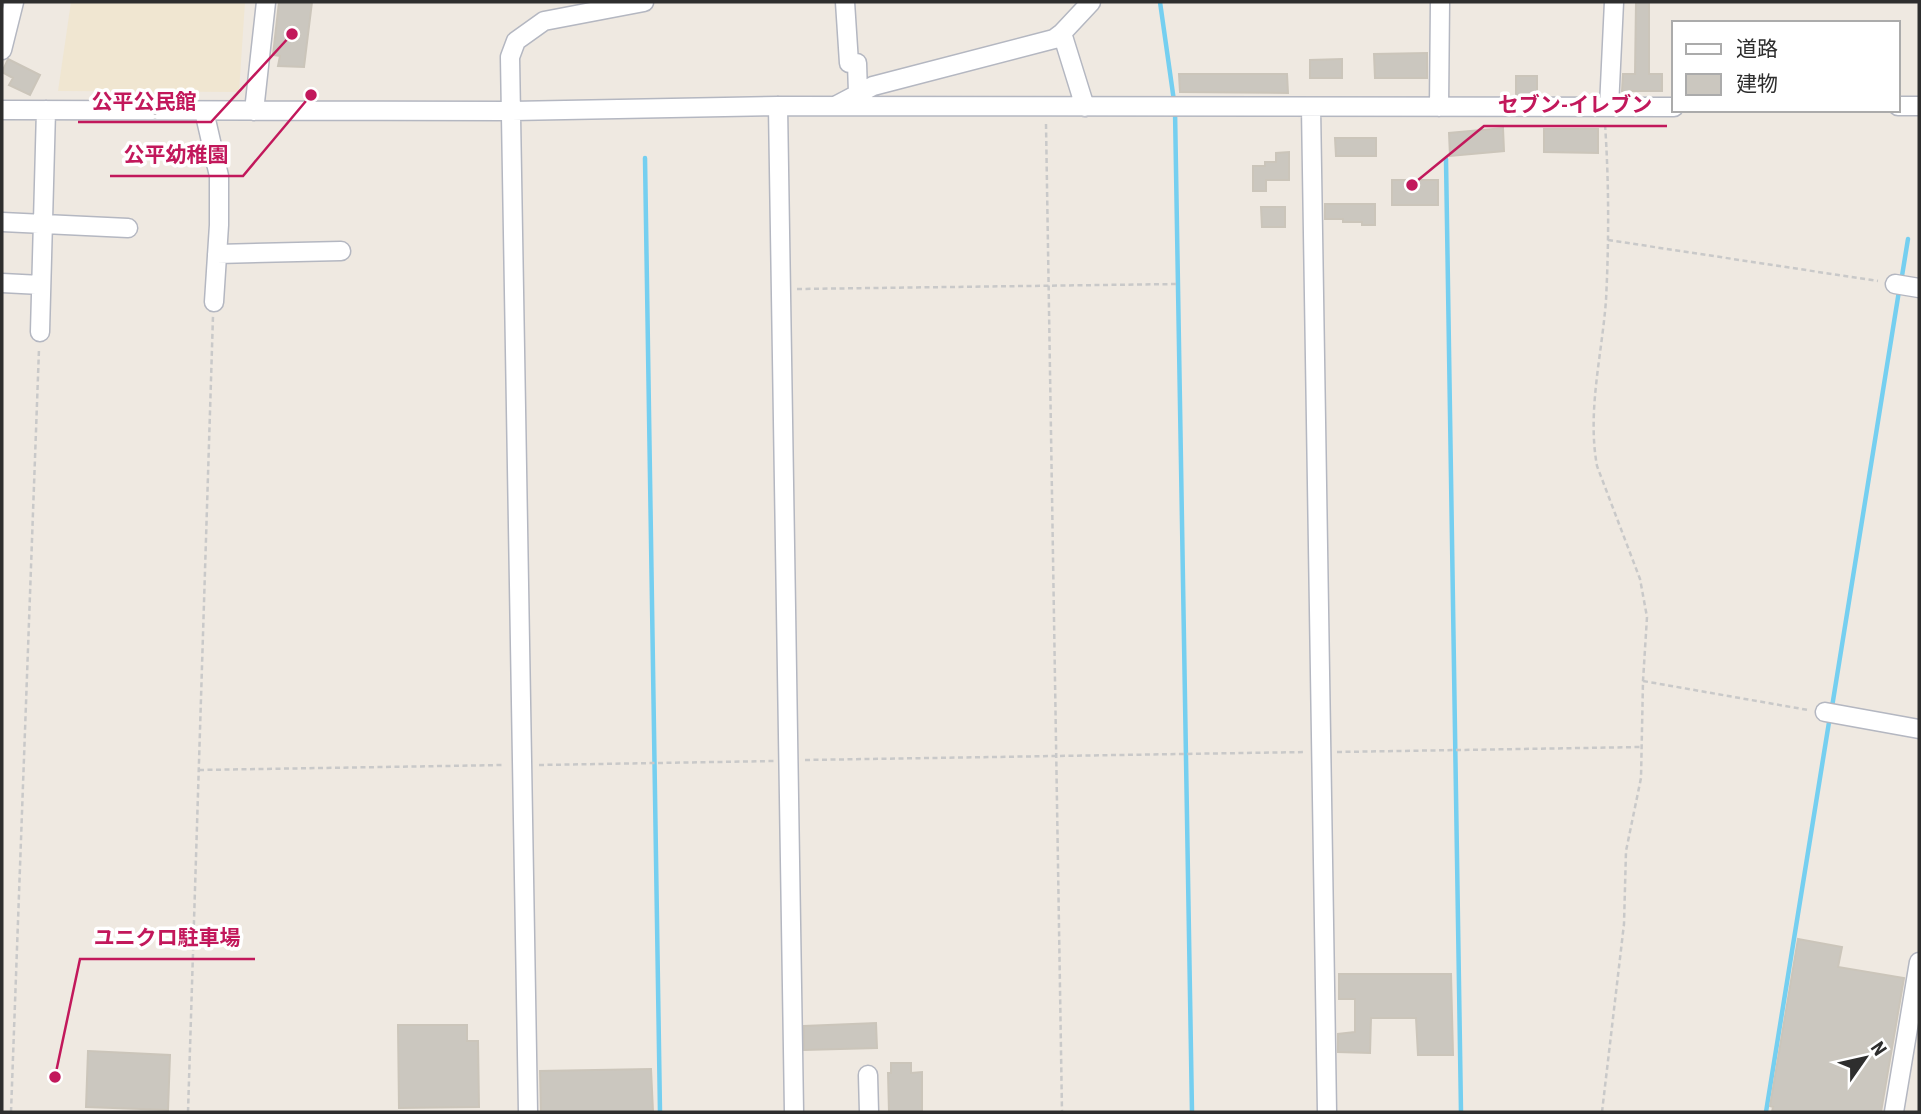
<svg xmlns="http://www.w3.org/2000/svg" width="1921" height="1114" font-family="'Roboto Condensed','Noto Sans JP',sans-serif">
	<rect width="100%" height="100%" fill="#efe9e1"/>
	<path fill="#f0e6d1" d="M71,2H245L239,92L58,91Z"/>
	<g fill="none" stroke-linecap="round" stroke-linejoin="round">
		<path stroke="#75cff0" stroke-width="4.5" d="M1160,2L1174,101
			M1175,110L1192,1112
			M645,158L660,1112
			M1446,159L1461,1112
			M1901,282L1908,239
			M1832,707L1899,291
			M1766,1112L1830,716"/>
	</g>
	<path fill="#cbc7bf" stroke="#cbc5ba" stroke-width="2" d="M279,2H312L304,67L278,66L280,56L273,55Z
		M1636,2H1649V74H1662V91H1622L1623,74H1635Z
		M1427,53V78H1375L1374,54Z
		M8,59L40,75L30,95L9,85L13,78L2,72Z
		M1342,59V78H1310V60Z
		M1179,74H1287L1288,93L1180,92Z
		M1516,76H1537V95H1516Z
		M1503,128L1504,151L1450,156L1449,133Z
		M1544,129H1598V153L1544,152Z
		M1335,138H1376V156H1336Z
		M1289,152V180H1266V191H1253V166H1265V162H1276V153Z
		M1392,180H1438V205H1392Z
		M1325,204H1375V225H1362V222H1343V219H1325Z
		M1261,207H1285V227H1262Z
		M1798,939L1842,947L1838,967L1904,978L1881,1112H1772L1773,1107L1770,1106Z
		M1339,974H1451L1453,1055H1418L1416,1018H1371L1370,1053L1338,1052V1034L1355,1032V999H1339Z
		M876,1023L877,1048L804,1050V1026Z
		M398,1025H467V1041H478L479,1107L399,1108Z
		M88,1051L170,1055L168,1110L86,1107Z
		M891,1063H911V1073L922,1072V1112H889L888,1073H891Z
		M651,1069L653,1112H541L540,1071Z"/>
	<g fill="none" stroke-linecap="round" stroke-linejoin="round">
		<g stroke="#b4b7c1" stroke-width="21">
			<path id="minor" d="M845,2L849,63H857L858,93
				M1062,33L1085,107
				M2,50L14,2
				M837,105L873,86L1054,39L1062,33L1091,2
				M778,106L794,1112
				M1898,106H1919
				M1311,107L1327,1112
				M1439,107L1440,2
				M1609,107L1614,2
				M2,110L512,111L778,106L1674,107
				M204,111L219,176V225L214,302
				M254,111L266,2
				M2,222L128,228
				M217,254L341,251
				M2,283L41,285
				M1895,284L1919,288
				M40,332L46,110
				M1825,712L1919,729
				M868,1075L869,1112
				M528,1112L510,57L516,41L544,21L644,2
				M1894,1112L1919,962"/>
		</g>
		<path stroke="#c9c9c9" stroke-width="2.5" stroke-dasharray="5 3.5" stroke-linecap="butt" d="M1046,124L1062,1112
			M1608,240L1878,281
			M797,289L1178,284
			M1643,681L1808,710
			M1337,752L1642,747
			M805,760L1306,752
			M539,765L774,761
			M199,770L504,765
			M11,1112L39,349
			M188,1112L213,316
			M1602,1112L1624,924L1626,851L1641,778L1643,681L1647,617L1640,579L1597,466C1587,411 1602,355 1606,300C1609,241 1609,183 1605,124"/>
		<use href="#minor" stroke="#fff" stroke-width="18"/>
		<path stroke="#c9c9c9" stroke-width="2.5" stroke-dasharray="5 3.5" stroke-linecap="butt" d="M155,93V119"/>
	</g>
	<path fill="none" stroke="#c2185b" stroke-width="2.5" d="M292 34L211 122H78M1412 185L1484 126H1667M311 95L243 176H110M55 1077L80 959H255"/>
	<g fill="#c2185b" stroke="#fff" stroke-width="2.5">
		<circle cx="292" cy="34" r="7"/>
		<circle cx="1412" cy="185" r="7"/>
		<circle cx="311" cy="95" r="7"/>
		<circle cx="55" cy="1077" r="7"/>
	</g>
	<g font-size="21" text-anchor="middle" font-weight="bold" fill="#c2185b" stroke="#fff" stroke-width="7" stroke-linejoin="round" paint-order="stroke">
		<text x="144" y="109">公平公民館</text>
		<text x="1575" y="112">セブン-イレブン</text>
		<text x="176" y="162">公平幼稚園</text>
		<text x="167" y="945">ユニクロ駐車場</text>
	</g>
	<rect width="1921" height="1114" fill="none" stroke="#2e2e2e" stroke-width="7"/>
	<rect x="1672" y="21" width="228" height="91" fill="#ffffff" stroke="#ababab" stroke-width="2"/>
	<rect x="1686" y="44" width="35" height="10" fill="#ffffff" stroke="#ababab" stroke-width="2"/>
	<text x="1736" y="56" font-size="21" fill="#2e2e2e">道路</text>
	<rect x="1686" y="74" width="35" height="21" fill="#cbc7bf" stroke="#ababab" stroke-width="2"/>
	<text x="1736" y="91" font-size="21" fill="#2e2e2e">建物</text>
	<g transform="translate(1865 1058) rotate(56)" stroke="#ffffff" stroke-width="5" paint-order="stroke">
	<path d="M0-5L12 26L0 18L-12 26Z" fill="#2e2e2e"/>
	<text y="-10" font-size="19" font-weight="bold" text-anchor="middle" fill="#2e2e2e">N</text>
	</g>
</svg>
